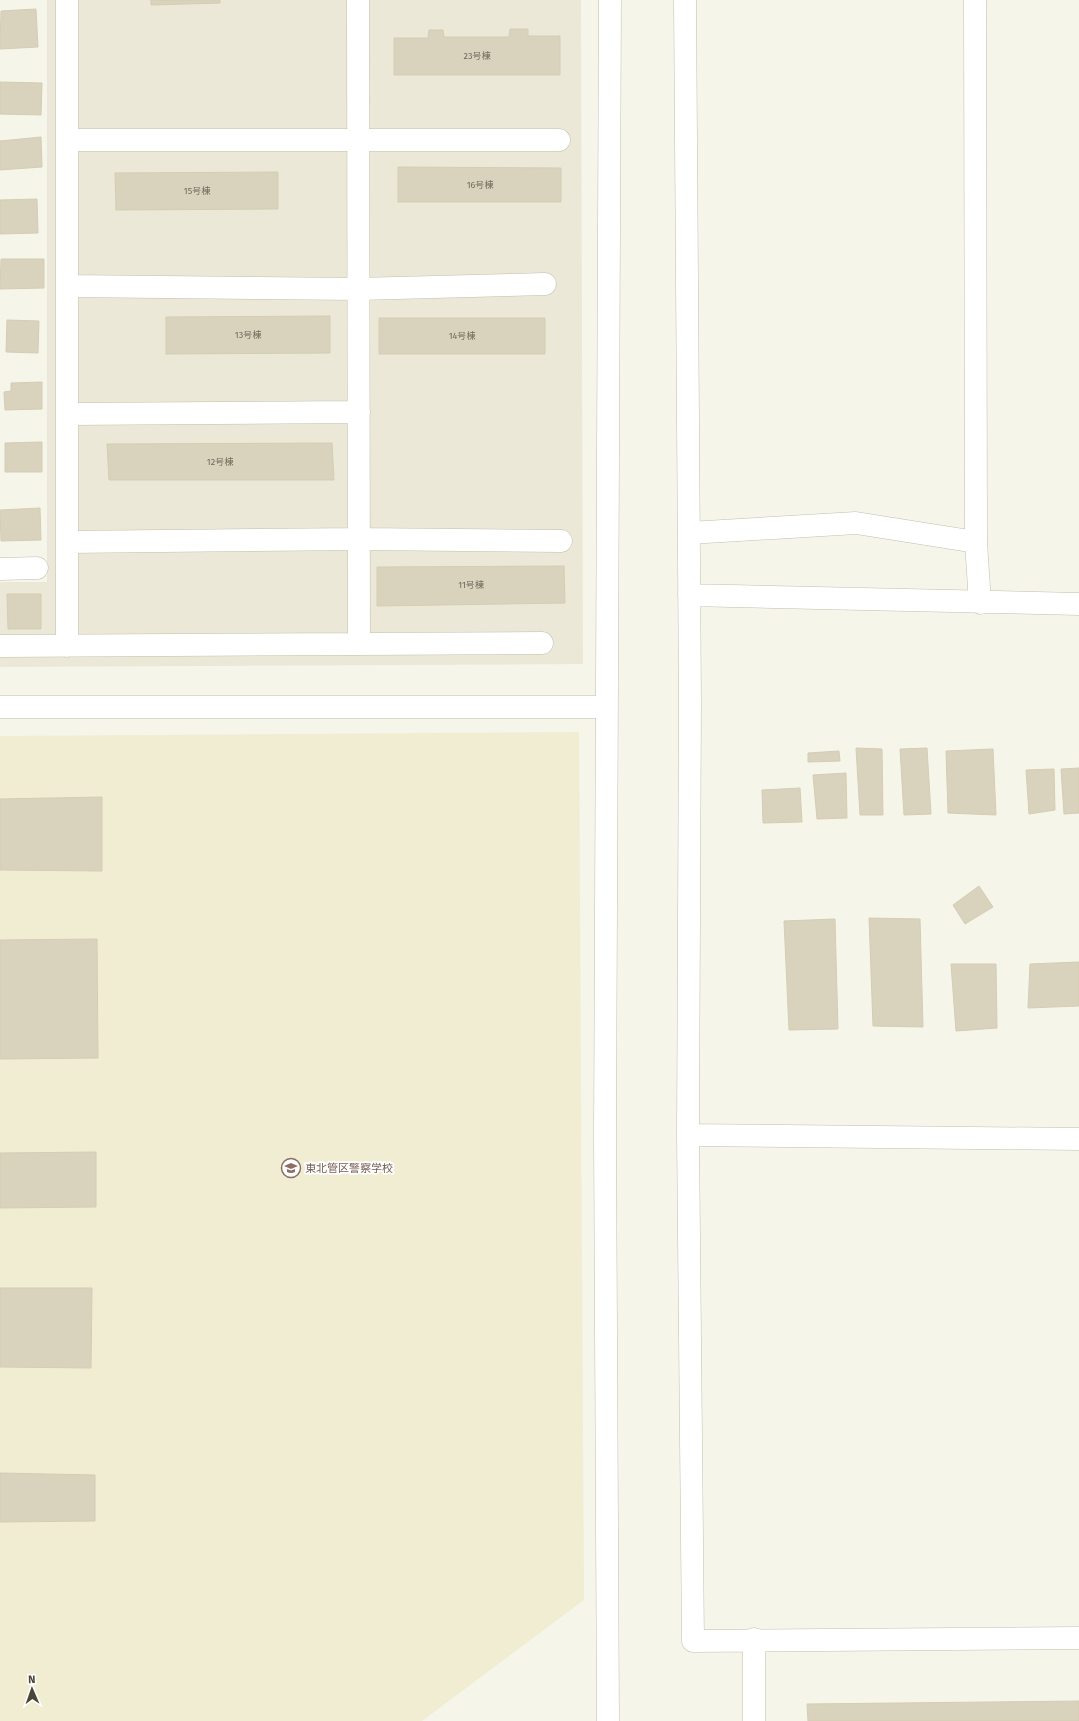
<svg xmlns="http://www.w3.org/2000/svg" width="1079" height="1721" font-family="'Fira Sans','Noto Sans JP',sans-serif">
	<rect width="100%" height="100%" fill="#f6f5ea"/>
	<path fill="#ebe8d8" d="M47,0H581L583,664L0,667V582H47Z"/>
	<path fill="#f0edd3" d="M579,732L584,1600L422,1721H0V736Z"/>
	<path fill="#d9d3be" stroke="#d4cdb1" d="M151,0H220V3L151,5Z
		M36,9L38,47L0,49L1,11Z
		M510,29H528V36H560V75H394V38H428L429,30H443L444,37H509Z
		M0,82L42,83L41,115L0,114Z
		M41,137L42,167L0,170V141Z
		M398,167L561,168V202H398Z
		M278,172V209L116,210L115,173Z
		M37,199L38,233L0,234V200Z
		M1,259H44V288L0,289Z
		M330,316V353L166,354V317Z
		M379,318H545V354H379Z
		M7,320L39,321L38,353L6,352Z
		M42,382V409L5,410L4,392L11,391V383Z
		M42,442V472H5V443Z
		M332,443L334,480H109L107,444Z
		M40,508L41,540L1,541L0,510Z
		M564,566L565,603L377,606V567Z
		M7,594H41V629H8Z
		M856,748L882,749L883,815H860Z
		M927,748L931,814L904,815L900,749Z
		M993,749L996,815L948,813L946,751Z
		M839,751L840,761L808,762V753Z
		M1079,768V813L1064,814L1061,769Z
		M1054,769L1055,810L1029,814L1026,770Z
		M846,773L847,818L817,819L813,775Z
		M800,788L802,822L763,823L762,790Z
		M102,797V871L0,870V799Z
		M979,886L993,907L965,924L953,905Z
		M869,918L920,919L923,1027L873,1026Z
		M835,919L838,1029L789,1030L784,921Z
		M97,939L98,1058L0,1059V940Z
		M1079,962V1006L1028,1008L1030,964Z
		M951,964H996L997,1028L956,1031Z
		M96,1152V1207L0,1208V1153Z
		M0,1288H92L91,1368L0,1367Z
		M0,1473L95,1475V1521L0,1522Z
		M1079,1701V1721H808L807,1704Z"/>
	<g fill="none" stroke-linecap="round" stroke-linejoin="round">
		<g stroke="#c3bfab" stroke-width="23">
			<path id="minor" d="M358,0L359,644
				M685,0L690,702L688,1135L693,1641L1079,1638
				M975,0L976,542
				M67,140H559
				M67,286L358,289L545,284
				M67,414L359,412
				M689,533L856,523L976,542L980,603
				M67,542L359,539L561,541
				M0,569L37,568
				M689,595L1079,604
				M0,646L542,643
				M67,646V0
				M0,707H607
				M688,1135L1079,1139
				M754,1639V1721
				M608,1721L605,1136L610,0"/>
		</g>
		<use href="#minor" stroke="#fff" stroke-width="22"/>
	</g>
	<defs>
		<g id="school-ring" transform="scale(1)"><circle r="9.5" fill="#fff" stroke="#8d6e63" stroke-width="1.5"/><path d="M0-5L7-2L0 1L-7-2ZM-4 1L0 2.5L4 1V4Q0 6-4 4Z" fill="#8d6e63"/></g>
	</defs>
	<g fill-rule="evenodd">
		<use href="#school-ring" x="291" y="1168"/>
	</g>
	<g text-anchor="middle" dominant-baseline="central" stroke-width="3.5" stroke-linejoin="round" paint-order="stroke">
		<g font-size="9" fill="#6e6a59">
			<text x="477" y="56">23号棟</text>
			<text x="480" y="185">16号棟</text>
			<text x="197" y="191">15号棟</text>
			<text x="248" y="335">13号棟</text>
			<text x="462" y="336">14号棟</text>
			<text x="220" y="462">12号棟</text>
			<text x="471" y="585">11号棟</text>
		</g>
		<g font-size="11" fill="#785e54" stroke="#fff" text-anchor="start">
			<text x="305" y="1168">東北管区警察学校</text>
		</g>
	</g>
	<g transform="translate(32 1689) rotate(358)" stroke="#ffffff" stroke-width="3" paint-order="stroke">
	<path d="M0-3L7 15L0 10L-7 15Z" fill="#4b4737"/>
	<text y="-6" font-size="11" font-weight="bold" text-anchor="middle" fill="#4b4737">N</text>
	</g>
</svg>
